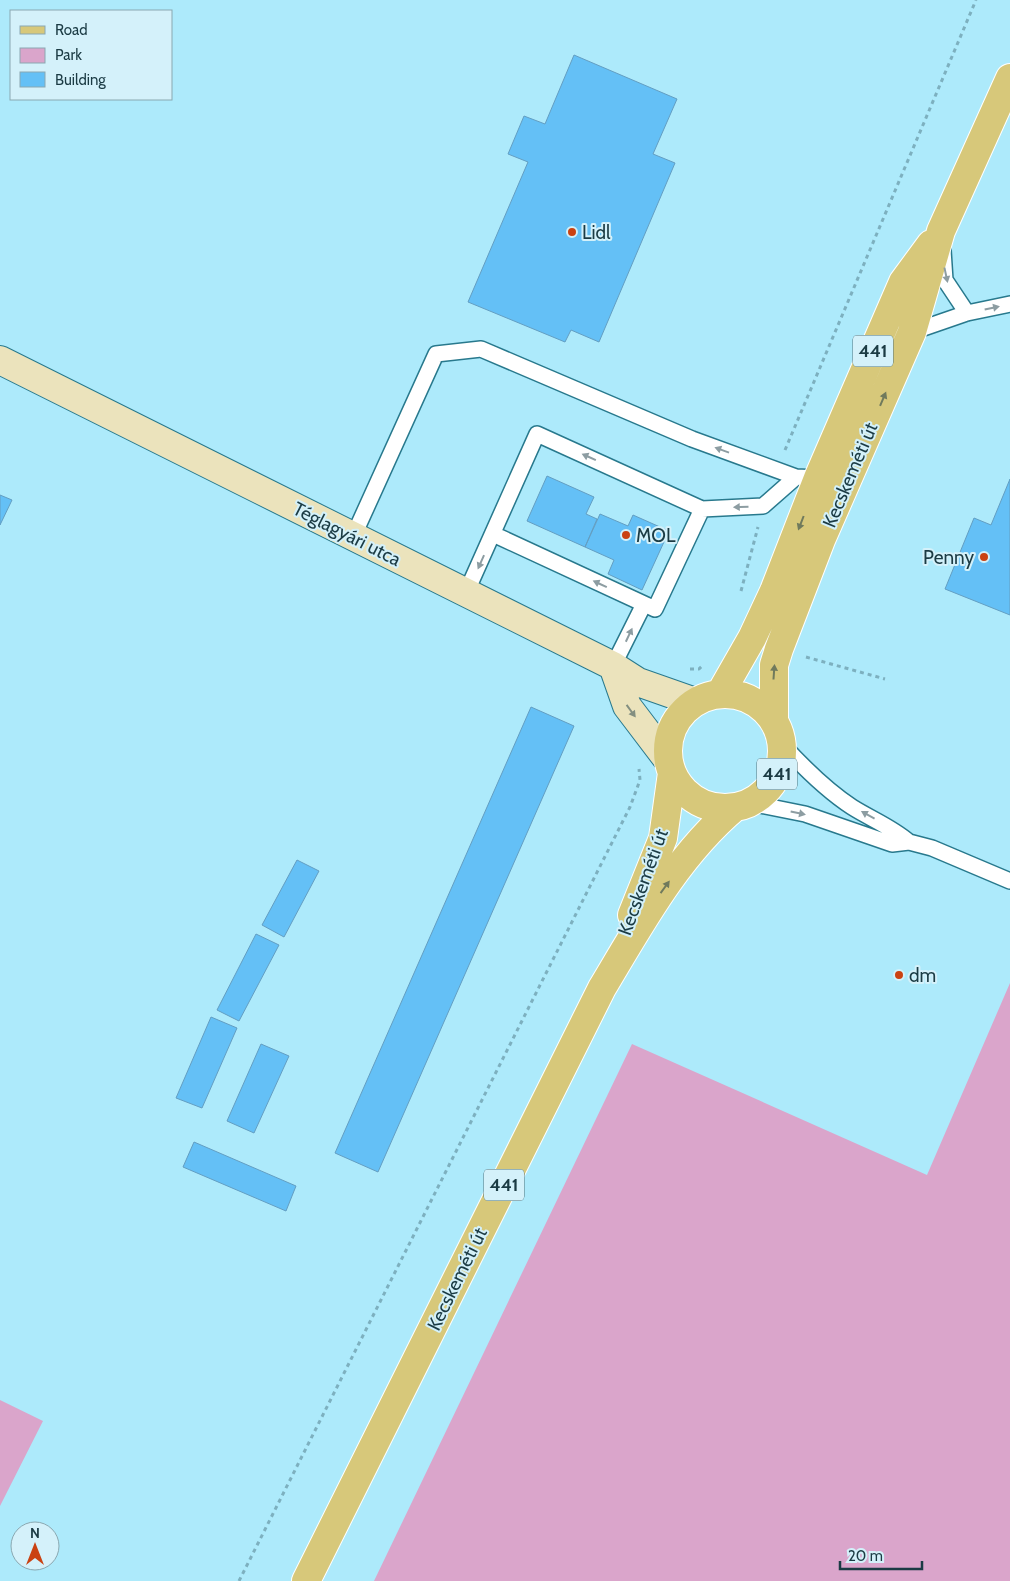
<svg xmlns="http://www.w3.org/2000/svg" width="1010" height="1581" font-family="Cabin,sans-serif">
	<rect width="100%" height="100%" fill="#adeafb"/>
	<path fill="#daa5cb" d="M1010,983V1581H374L632,1044L927,1175Z
		M0,1400L43,1421L0,1506Z"/>
	<path fill="#64c0f6" stroke="#639ec2" d="M574,55L677,99L653,154L675,163L599,342L571,330L565,342L468,302L528,162L508,154L524,116L545,124Z
		M547,476L594,497L586,514L597,519L585,547L527,521Z
		M1010,479V615L945,589L974,518L991,525Z
		M0,495L12,500L0,525Z
		M600,514L628,526L633,515L669,531L642,590L608,574L614,560L585,547Z
		M531,707L574,726L378,1172L335,1153Z
		M297,860L319,871L284,937L262,925Z
		M256,934L279,945L239,1021L217,1010Z
		M211,1017L237,1028L202,1108L176,1098Z
		M261,1044L289,1056L254,1133L227,1121Z
		M194,1142L296,1186L286,1211L183,1167Z"/>
	<g fill="none" stroke-linecap="round" stroke-linejoin="round">
		<g stroke="#28798d" stroke-width="18">
			<path id="lane" d="M943,250L945,280L967,313
				M912,332L967,313L1010,304
				M493,534L655,609L702,509
				M353,537L436,354L481,349L692,439L796,477L818,478
				M466,593L537,434L702,509L763,506L796,477
				M613,666L644,604
				M782,744C803,767 826,790 852,807C871,819 892,827 909,842
				M750,803L805,814L892,844L909,842L932,848L1010,881"/>
		</g>
		<g stroke="#28798d" stroke-width="30">
			<path id="secondary" d="M0,360L613,666L638,682L695,702
				M613,666L627,706L668,760"/>
		</g>
		<g stroke="#fff" stroke-width="30">
			<path id="primary" d="M668 751a57 57 0 1 1 114 0a57 57 0 1 1-114 0Z
				M720,694L752,638L774,591L818,478L903,282L931,244
				M774,720V665L779,649L821,540L912,332L941,231L1010,78
				M632,915L663,838L672,773
				M306,1581L602,988C641,923 677,856 735,807"/>
		</g>
		<path stroke="#7db0bf" stroke-width="3" stroke-dasharray="4 4" stroke-linecap="butt" d="M785,450L976,0
			M741,591L758,527
			M806,657L885,679
			M690,669H699L702,666
			M239,1581L630,807L640,780L639,769"/>
		<use href="#lane" stroke="#fff" stroke-width="15"/>
		<use href="#secondary" stroke="#ebe3bc" stroke-width="28"/>
		<use href="#primary" stroke="#d7c87a" stroke-width="28"/>
	</g>
	<defs><path id="oneway-solid" d="M-6-.8H1V-3.2L6.5 0L1 3.2V.8H-6Z" transform="scale(1.25)"/></defs>
	<g fill="#8d9da2">
		<use href="#oneway-solid" transform="translate(946 275) rotate(78)"/>
		<use href="#oneway-solid" transform="translate(992 308) rotate(-12)"/>
		<use href="#oneway-solid" transform="translate(722 450) rotate(-160)"/>
		<use href="#oneway-solid" transform="translate(589 457) rotate(-156)"/>
		<use href="#oneway-solid" transform="translate(741 507) rotate(178)"/>
		<use href="#oneway-solid" transform="translate(481 562) rotate(114)"/>
		<use href="#oneway-solid" transform="translate(600 584) rotate(-155)"/>
		<use href="#oneway-solid" transform="translate(629 635) rotate(-65)"/>
		<use href="#oneway-solid" transform="translate(798 813) rotate(12)"/>
		<use href="#oneway-solid" transform="translate(868 815) rotate(-151)"/>
	</g>
	<g fill="#707a5c">
		<use href="#oneway-solid" transform="translate(883 399) rotate(-67)"/>
		<use href="#oneway-solid" transform="translate(801 523) rotate(111)"/>
		<use href="#oneway-solid" transform="translate(774 672) rotate(-86)"/>
		<use href="#oneway-solid" transform="translate(665 887) rotate(-54)"/>
	</g>
	<use fill="#838f80" href="#oneway-solid" transform="translate(631 711) rotate(54)"/>
	<g fill="#ca4212" stroke="#d4f1fa" stroke-width="2">
		<circle cx="572" cy="232" r="5"/>
		<circle cx="626" cy="535" r="5"/>
		<circle cx="984" cy="557" r="5"/>
		<circle cx="899" cy="975" r="5"/>
	</g>
	<g text-anchor="middle" dominant-baseline="central" stroke-width="4" stroke-linejoin="round" paint-order="stroke">
		<g fill="#d4f1fa" stroke="#52727b" stroke-width="1">
			<rect x="853" y="335.5" width="40" height="31" rx="4"/>
			<rect x="757" y="758.5" width="40" height="31" rx="4"/>
			<rect x="484" y="1169.5" width="40" height="31" rx="4"/>
		</g>
		<g font-size="18" font-weight="bold" fill="#1b3b44">
			<text x="873" y="351">441</text>
			<text x="777" y="774">441</text>
			<text x="504" y="1185">441</text>
		</g>
		<g font-size="19" fill="#1b3b44" stroke="#d4f1fa" text-anchor="start">
			<text x="582" y="232">Lidl</text>
			<text x="636" y="535">MOL</text>
			<text x="974" y="557" text-anchor="end">Penny</text>
			<text x="909" y="975">dm</text>
		</g>
		<g font-size="19" fill="#1b3b44" stroke="#d4f1fa">
			<text transform="translate(850 475) rotate(-67)">Kecskeméti út</text>
			<text transform="translate(347 534) rotate(27)">Téglagyári utca</text>
			<text transform="translate(643 882) rotate(-70)">Kecskeméti út</text>
			<text transform="translate(457 1279) rotate(-64)">Kecskeméti út</text>
		</g>
	</g>
	<rect x="10" y="10" width="162" height="90" fill="#d4f1fa" stroke="#8aa8b1"/>
	<rect x="20" y="26" width="25" height="8" fill="#d7c87a" stroke="#8aa8b1"/>
	<text x="55" y="35" font-size="15" fill="#1b3b44">Road</text>
	<rect x="20" y="48" width="25" height="15" fill="#daa5cb" stroke="#8aa8b1"/>
	<text x="55" y="60" font-size="15" fill="#1b3b44">Park</text>
	<rect x="20" y="72" width="25" height="15" fill="#64c0f6" stroke="#8aa8b1"/>
	<text x="55" y="85" font-size="15" fill="#1b3b44">Building</text>
	<g transform="translate(35 1546)"><circle r="24" fill="#d4f1fa" stroke="#8aa8b1"/>
	<path d="M0-4L9 19L0 12L-9 19Z" fill="#ca4212"/>
	<text y="-8" font-size="14" font-weight="bold" text-anchor="middle" fill="#1b3b44">N</text>
	</g>
	<path d="M840 1561v8h82v-8" fill="none" stroke="#1b3b44" stroke-width="2.5"/>
	<text x="848" y="1561" font-size="15" fill="#1b3b44" stroke="#d4f1fa" stroke-width="4" paint-order="stroke">20 m</text>
</svg>
